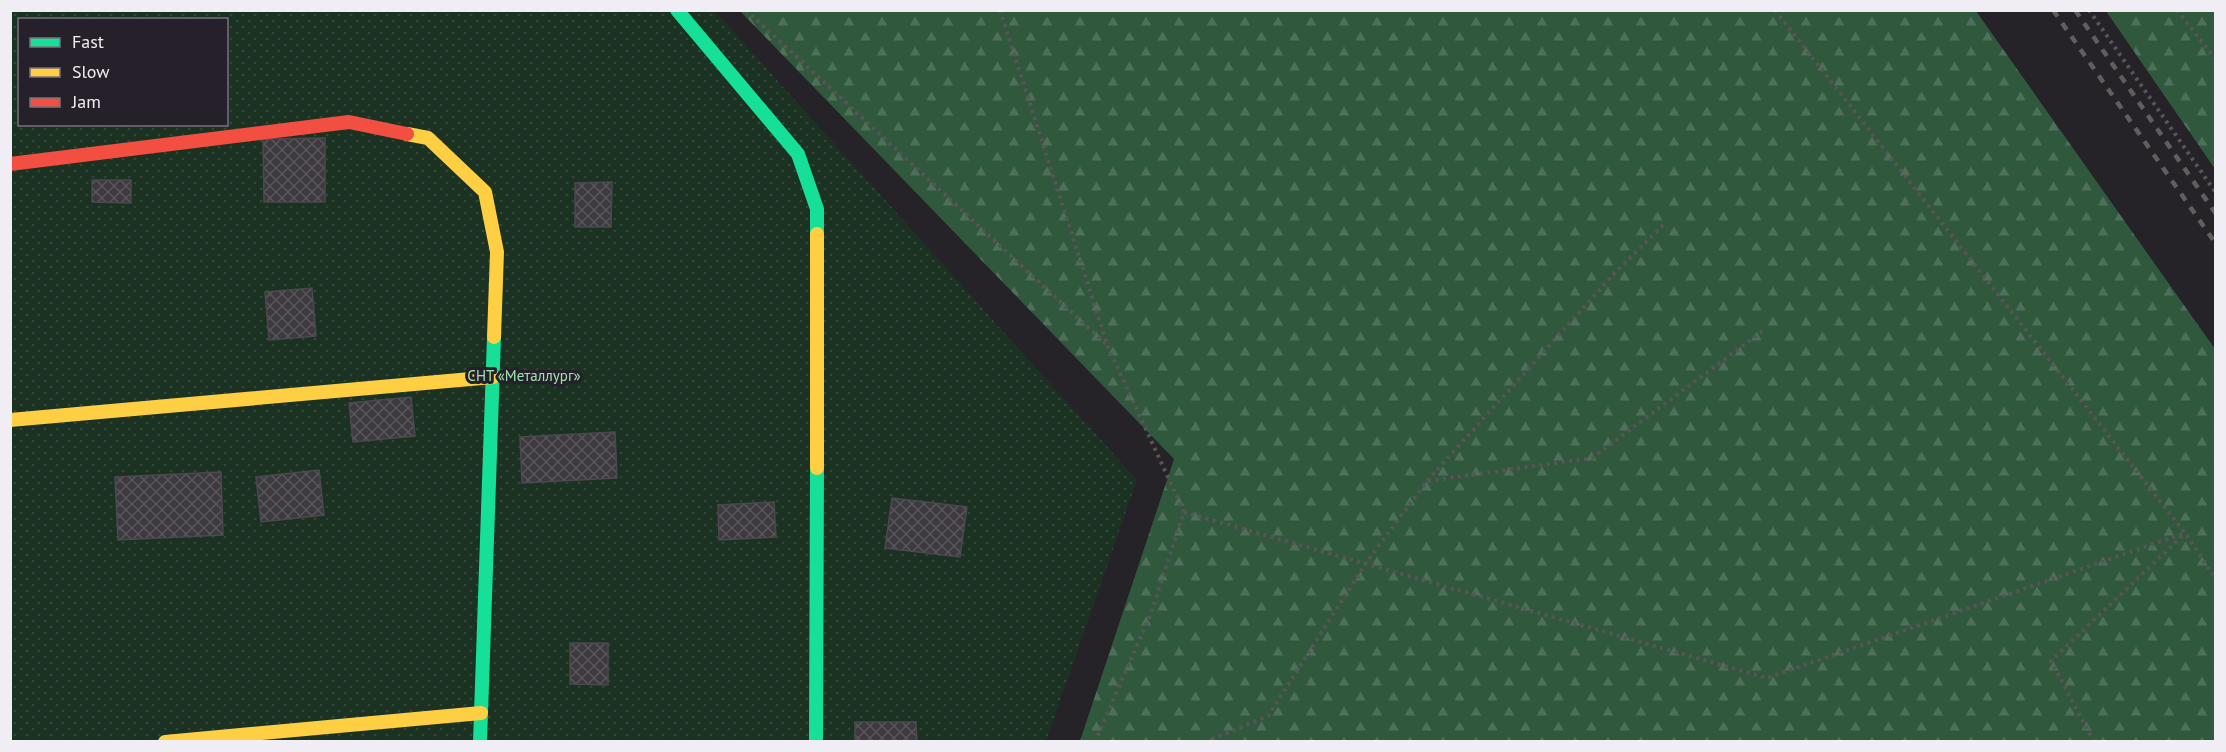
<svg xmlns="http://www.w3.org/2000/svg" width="2226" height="752" font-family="'PT Sans',sans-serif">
	<defs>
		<pattern id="green-dots" width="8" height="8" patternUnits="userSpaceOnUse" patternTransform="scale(1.5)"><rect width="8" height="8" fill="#1b3222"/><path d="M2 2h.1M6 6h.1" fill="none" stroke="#314638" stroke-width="1.8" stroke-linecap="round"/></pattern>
		<pattern id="forest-firs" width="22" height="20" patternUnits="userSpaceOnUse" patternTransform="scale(1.5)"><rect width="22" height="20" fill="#30583d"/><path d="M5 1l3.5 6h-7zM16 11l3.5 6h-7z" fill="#4e705a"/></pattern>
		<pattern id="building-cross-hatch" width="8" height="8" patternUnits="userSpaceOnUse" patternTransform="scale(1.5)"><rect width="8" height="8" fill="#3c393f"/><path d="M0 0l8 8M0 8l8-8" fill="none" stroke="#59565b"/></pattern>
	</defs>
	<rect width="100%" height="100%" fill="#252228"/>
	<path fill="url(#green-dots)" fill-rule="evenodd" d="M10,11H715L1137,480L1046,741H11ZM20,20H226V124H20Z"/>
	<path fill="url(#forest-firs)" d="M740,11H1976L2215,349V741H1080L1174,459Z
		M2106,11H2215V169Z"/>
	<path fill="url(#building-cross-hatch)" stroke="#4c484e" stroke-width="1.5" d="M325,138V202H264L263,139Z
		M92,180H131V203L92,202Z
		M612,182L611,227H575V183Z
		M312,288L316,336L269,340L265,292Z
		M411,397L415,436L353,442L349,403Z
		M615,432L617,478L522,483L520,437Z
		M319,470L324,515L261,522L256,477Z
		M221,472L223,535L118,540L115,477Z
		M892,498L967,507L960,557L885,548Z
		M774,502L776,537L719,540L718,505Z
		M570,643H608V685L570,684Z
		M855,722H916L917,742H855Z"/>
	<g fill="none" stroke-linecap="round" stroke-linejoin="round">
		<path stroke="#5a5457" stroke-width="4" stroke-dasharray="3 4.5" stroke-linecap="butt" d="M746,10L1108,346
			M1000,10L1108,347L1184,512L1151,613L1095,742
			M1775,10L2185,533L2216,579
			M2089,10L2216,193
			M2177,10L2216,60
			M1428,481L1592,458L1764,330
			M1184,512L1767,678L2185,533
			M1205,742L1268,716L1366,563L1427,481L1612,276L1665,223
			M2094,742L2051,661L2182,536"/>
		<path stroke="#16e098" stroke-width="14" d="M677,10L798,154L817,209V234
			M480,742L494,337
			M816,742L817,468"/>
		<path stroke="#ffcf43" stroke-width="14" d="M407,134L428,138L485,192L497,252L494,337
			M10,420L493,377
			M817,468V234
			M165,742L481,713"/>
		<path stroke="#f24e42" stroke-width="14" d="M10,164L349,122L407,134"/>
		<path stroke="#615e5f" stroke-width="4.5" stroke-dasharray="8 8" stroke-linecap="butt" d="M2053,10L2216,244
			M2075,10L2216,214"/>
	</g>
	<g text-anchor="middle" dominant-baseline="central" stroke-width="6" stroke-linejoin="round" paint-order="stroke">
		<g font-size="15" fill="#9de5b0" stroke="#26202a">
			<text x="524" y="375">СНТ «Металлург»</text>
		</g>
	</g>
	<rect width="2226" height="752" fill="none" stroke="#f1edf4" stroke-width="24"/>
	<rect x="18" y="18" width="210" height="108" fill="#26202a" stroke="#77727b" stroke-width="1.5"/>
	<rect x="30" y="38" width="30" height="9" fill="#16e098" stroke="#77727b" stroke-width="1.5"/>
	<text x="72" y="48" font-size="18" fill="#f1edf4">Fast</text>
	<rect x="30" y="68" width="30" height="9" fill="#ffcf43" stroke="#77727b" stroke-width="1.5"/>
	<text x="72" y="78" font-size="18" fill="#f1edf4">Slow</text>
	<rect x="30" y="98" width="30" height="9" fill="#f24e42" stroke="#77727b" stroke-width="1.5"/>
	<text x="72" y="108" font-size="18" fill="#f1edf4">Jam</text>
</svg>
